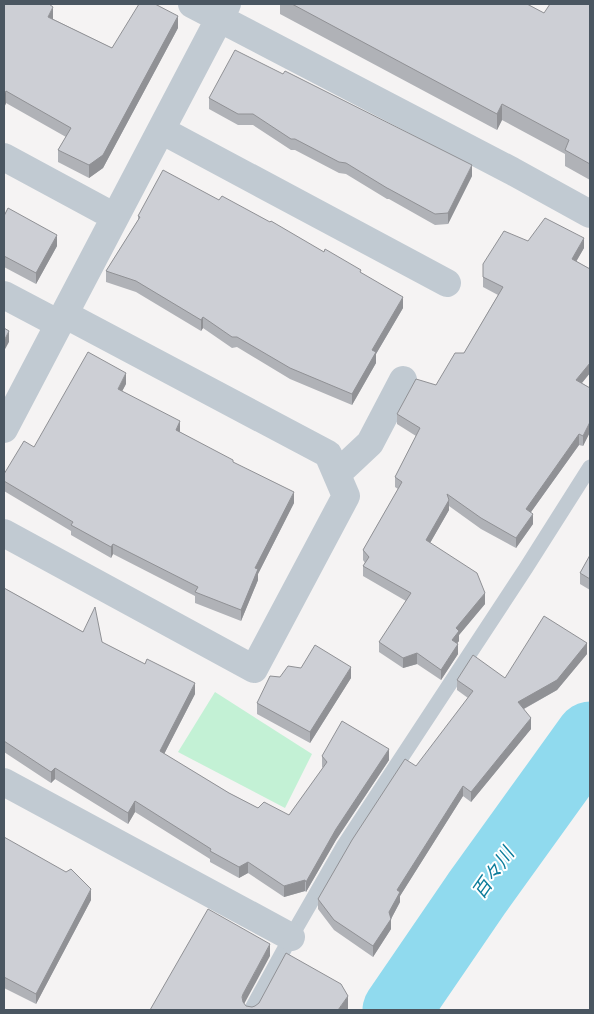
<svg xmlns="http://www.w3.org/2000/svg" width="594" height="1014" font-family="Poppins,'Noto Sans JP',sans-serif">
	<rect width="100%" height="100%" fill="#f5f3f3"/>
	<path fill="#c3f1d5" d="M215,692L312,754L285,808L178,752Z"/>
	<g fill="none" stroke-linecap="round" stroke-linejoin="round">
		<path stroke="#90daee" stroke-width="69" d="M397,1010L477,893L590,736"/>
		<path stroke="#c1cad2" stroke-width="15" d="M251,1010L291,937L344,845L526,568L590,467"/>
		<path stroke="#c1cad2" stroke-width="28" d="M192,4L512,171L590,214
			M161,130L447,283
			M4,157L115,217
			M4,295L59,324
			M4,429L227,4
			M337,474L370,443L403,380
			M4,533L254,669L346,496L328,454L64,314
			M4,782L291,937"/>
	</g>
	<path fill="#b0b2b7" d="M4,4L53,19L112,48L178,28L103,168L89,178L58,162V150L66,137L6,103L4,108Z
		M280,4H527L544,13L590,4V180L565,166V154L502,120L497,130L280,14Z
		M209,98L472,176L448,224L435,225L389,199H387L346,174L339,173L295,150H291L253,125H238L209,109Z
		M219,200L361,273L403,308L376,354V363L352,405L290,379L237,347L232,348L203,328L201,331L136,292L106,282V271L138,220V216Z
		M4,216L57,246L36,284L4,267Z
		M528,241L584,248L576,261L590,269V373L582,383L590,388V432L583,446L579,445L531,512L533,524L516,548L481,529L449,506V510L430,543L485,604L459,635V641L457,643L458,654L441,680L417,664L403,668L379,652V642L406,601L363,576V566L365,563L363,560V550L398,489L395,487V477L416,436L397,424V414L436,385L464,353L498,295L483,287V264Z
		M126,384L122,391L180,431V432L233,462L294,503L258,574V580L241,621L195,603V596L113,554L111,558L71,535V531L4,491V474L34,447Z
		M590,555V590L580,584V573Z
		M4,588L195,694L164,754L229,793L258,808L289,815L323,768L322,767V756L389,760L336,840L306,892L305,891L284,897L248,873L239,878L210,862V859L135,812L128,824L55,779L51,783L4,752Z
		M587,654L557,690L524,709L531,729L471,802L463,796L400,896V902L391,919V929L373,957L334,930L318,909V899L468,698L457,690V680L505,678Z
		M301,668L351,678L310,743L257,714V703L280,677Z
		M4,837L91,900L36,1004L4,988Z"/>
	<path fill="#909195" d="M53,7V20L48,17Z
		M178,16V28L103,168L89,178V165Z
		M6,91V103L4,108V95Z
		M502,104V120L497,130V114Z
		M472,165V176L448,224V213Z
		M57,235V246L36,284V273Z
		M584,238V248L572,269V259Z
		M403,297V308L376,354V363L352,405V394L372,350Z
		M203,317V328L201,331V320Z
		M9,331V342L4,351V341Z
		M590,363V373L576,390V380Z
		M126,373V384L118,399V389Z
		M180,421V431L176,440V430Z
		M590,422V432L583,446V436Z
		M579,434V445L526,519V509Z
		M294,492V503L258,574V580L241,621V610L255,568Z
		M449,500V510L426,550V540Z
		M533,514V524L516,548V538Z
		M113,544V554L111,558V547Z
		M485,593V604L459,635V641L452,650V640L456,628Z
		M587,643V654L557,690L518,712V702Z
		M458,644V654L441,680V670Z
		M417,653V664L403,668V658Z
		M351,667V678L310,743V732Z
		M195,683V694L160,762V751Z
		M531,718V729L471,802V792Z
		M389,749V760L336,840L306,892V882L336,829Z
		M55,768V779L51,783V772Z
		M463,786V796L400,896V902L391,919V929L373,957V946L389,912L397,890Z
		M135,801V812L128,824V813Z
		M248,862V873L239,878V867Z
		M305,880V891L284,897V886Z
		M91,889V900L36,1004V994Z
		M270,944V956L243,1006L242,997L243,994Z
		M348,996V1009L347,1010H338Z"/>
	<path fill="#cdcfd5" stroke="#909195" d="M4,4H49L53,7L48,17L112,48L139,4H155L178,16L103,155L89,165L58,150L71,128L6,91L4,95Z
		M292,4H527L544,13L550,4H590V164L565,150L569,140L502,104L497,114Z
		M235,50L283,74L285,71L472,165L448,213L435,214L389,189L387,188L346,163L339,162L295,139H291L253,114H238L209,98Z
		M163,170L219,200L222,196L270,222L271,221L324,252L325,249L361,270L360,272L403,297L372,350L376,352L352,394L290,368L237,337H232L203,317L201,320L136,281L106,271L140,217L138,216Z
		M8,208L57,235L36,273L4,256V216Z
		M545,218L584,238L572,259L590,269V363L576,380L590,388V422L583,436L579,434L526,509L533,514L516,538L481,518L447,494L449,500L426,540L477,573L485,593L456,628L459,631L452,640L458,644L441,670L417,653L403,658L379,642L411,593L363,566L369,557L363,550L402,482L395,477L420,428L397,414L416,379L436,385L455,353H464L503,287L483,277V264L504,231L528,241Z
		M4,328L9,331L4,341Z
		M88,352L126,373L118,389L180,421L176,430L233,460V462L294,492L255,568L258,569L241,610L195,592L198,587L113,544L111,547L71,525L73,522L4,481V474L24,441L34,447Z
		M590,555V579L580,573Z
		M4,588L83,632L95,607L102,642L145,664L147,659L195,683L160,751L229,793L258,808L264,802L289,815L327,762L322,756L342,721L389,749L336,829L306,882L305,880L284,886L248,862L239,867L210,851L211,849L135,801L128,813L55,768L51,772L4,741Z
		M544,616L587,643L557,680L518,702L531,718L471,792L463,786L397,890L400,892L389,912L391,919L373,946L334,920L318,899L352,840L405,759L416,766L473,691L457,680L473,655L505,678Z
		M315,645L351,667L310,732L257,703L270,676L280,677L288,666L301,668Z
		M4,837L66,872L71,869L91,889L36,994L4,977Z
		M208,909L270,944L243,994L242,997L243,1002L246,1006L252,1007L255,1006L259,1003L286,953L341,984L348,996L338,1010H150Z"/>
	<g text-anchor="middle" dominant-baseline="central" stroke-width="4" stroke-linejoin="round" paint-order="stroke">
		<g font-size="19" font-style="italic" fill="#0c7c9b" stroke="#fff">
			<text transform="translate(493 873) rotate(-55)">百々川</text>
		</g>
	</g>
	<rect width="594" height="1014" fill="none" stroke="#4a5661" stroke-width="10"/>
</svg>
